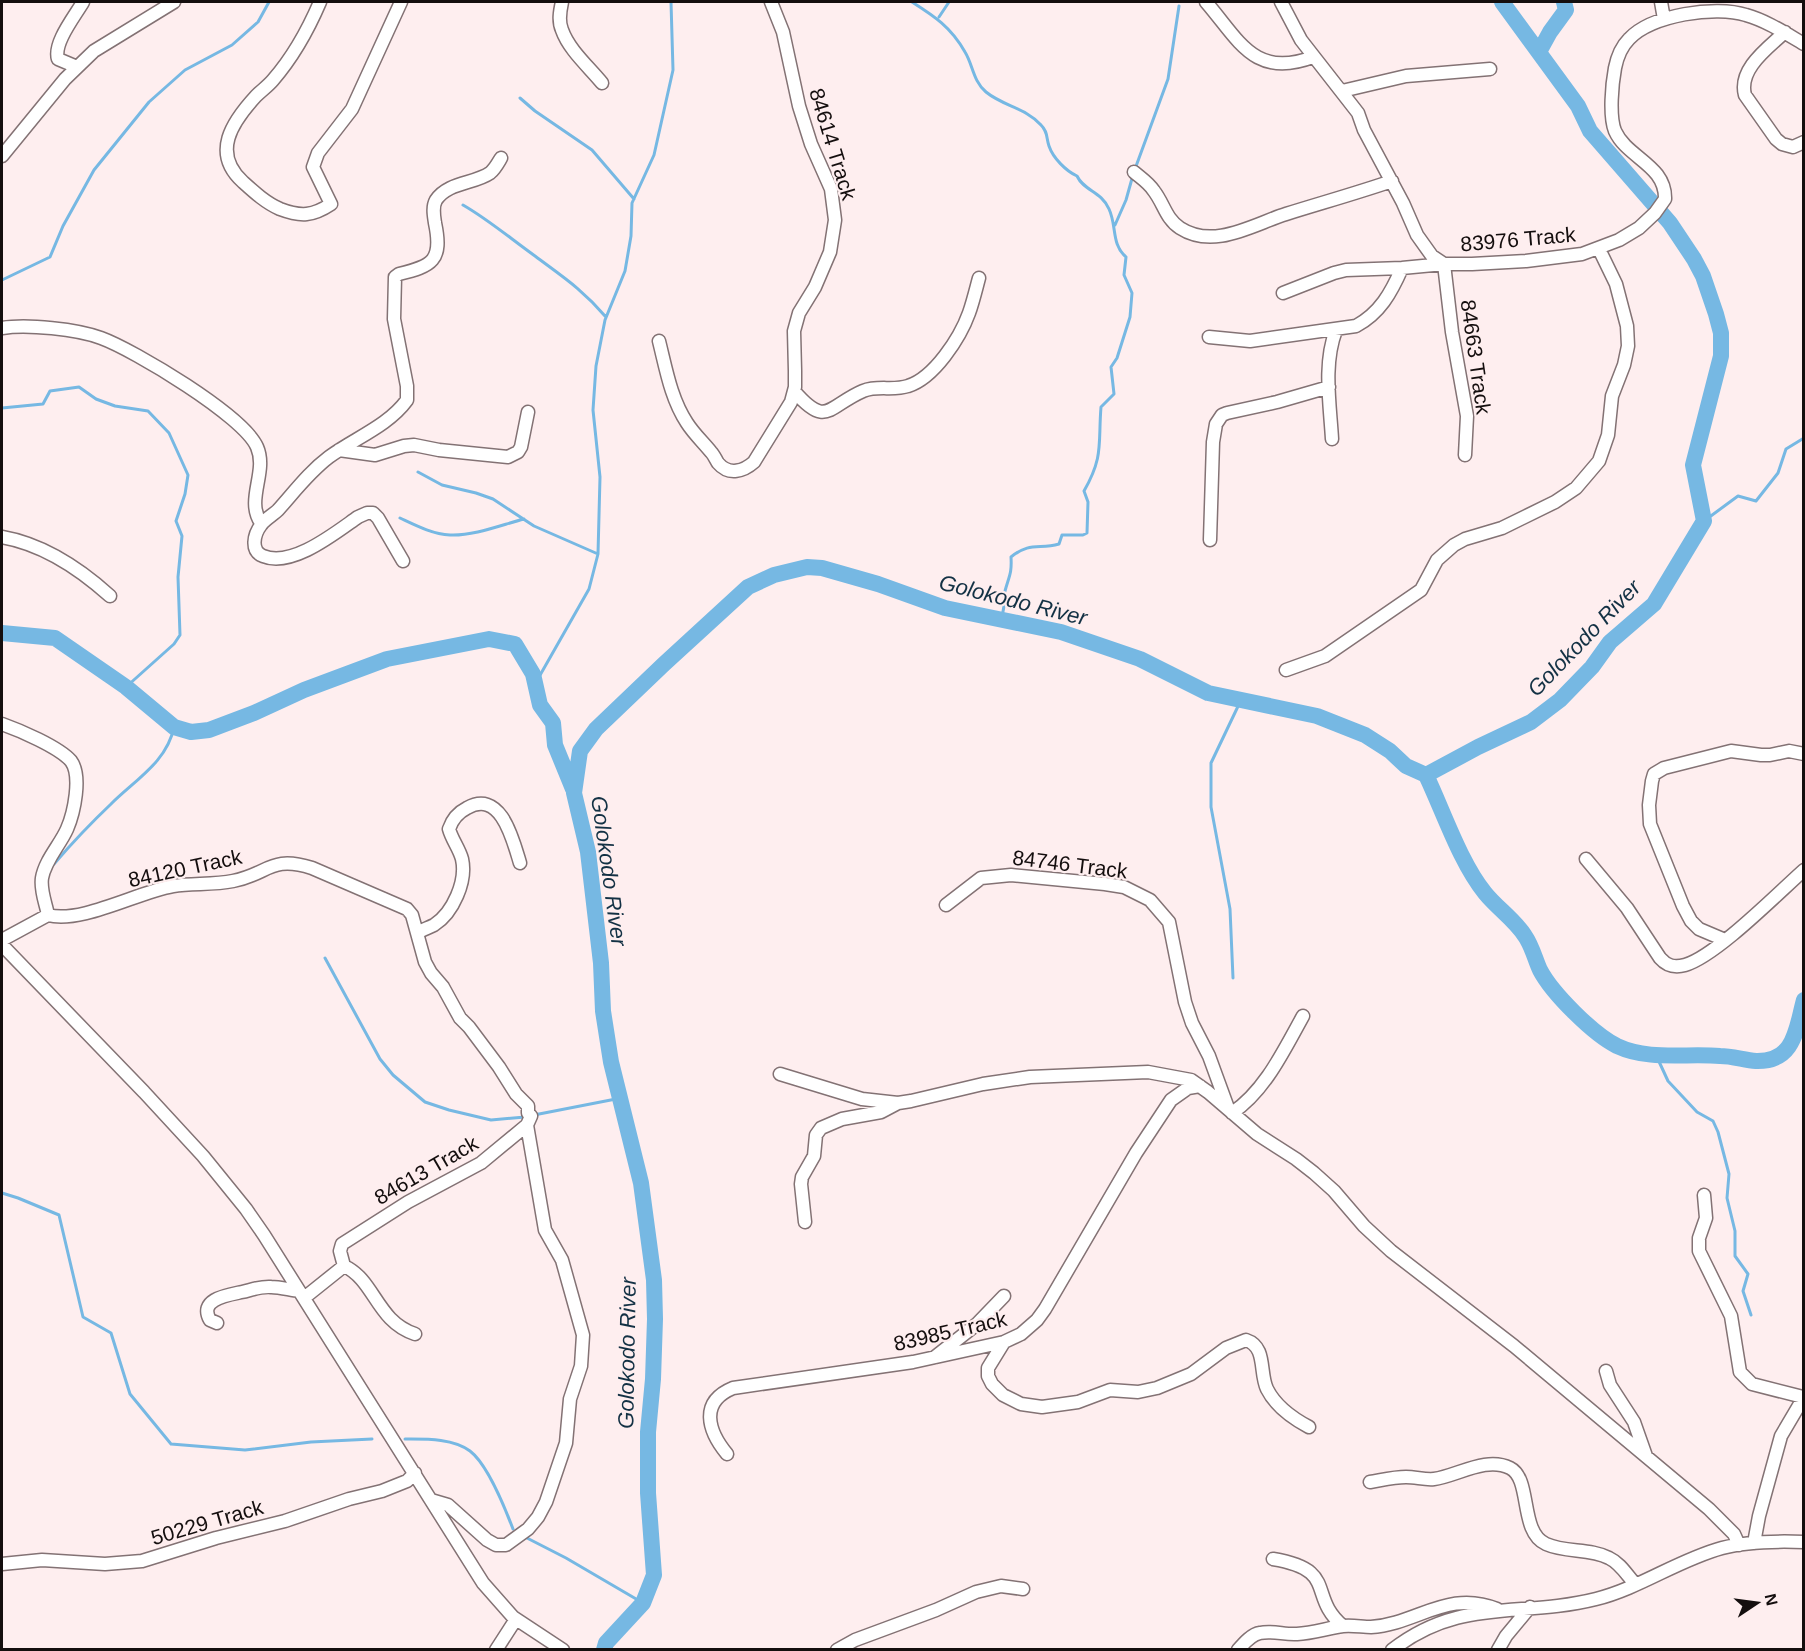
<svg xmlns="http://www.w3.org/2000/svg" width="1805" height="1651" font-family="Arial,sans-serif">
	<rect width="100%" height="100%" fill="#feeeef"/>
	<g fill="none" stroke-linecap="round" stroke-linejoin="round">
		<path stroke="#76b8e3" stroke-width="3" d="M912,2C934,16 951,27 965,52C973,65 973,81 986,92C1003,106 1026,108 1041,125C1048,132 1046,137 1049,146C1053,158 1066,171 1077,176C1084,191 1101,191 1109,209C1117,226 1111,244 1126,257L1124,275L1132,293L1130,317L1117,358L1111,367L1114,394L1101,407C1098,444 1104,456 1084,491L1088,502L1087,533L1083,535H1062L1059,544C1039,550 1031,541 1011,557C1012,574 1009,576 1005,591C1002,603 1007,606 1000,620
			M939,17L949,2
			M520,98L535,111L592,150L634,199
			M1135,169L1168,79L1179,6
			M463,205C489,220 511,239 535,256C563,277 582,289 605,316
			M1115,225L1126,200L1133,175
			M2,280L50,257L63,226L94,170L149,102L185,70L232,45L258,22L269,2
			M2,408L43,404L50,391L79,387L96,399L115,406L148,411L169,433L188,475L185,494L176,521L182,536L178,577L180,635L174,644L126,687
			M418,472L442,485L476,493L493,499L534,526L598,554
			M400,518C415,525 432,534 450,535C474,536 501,525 524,519
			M1704,521L1738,496L1756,501L1778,473L1786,449L1804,438
			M535,684L589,589L598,554L600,477L593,410L596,366L605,320L625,271L631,236L632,203L654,155L673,70L671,2
			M54,864C72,843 91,823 111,804C135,780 167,762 174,727
			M325,958L380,1059L393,1075L425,1102L449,1110L491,1120L525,1117
			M1233,978L1230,909L1211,807V763L1241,700
			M1656,1055L1668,1081L1697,1112L1713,1121L1718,1132L1729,1174L1727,1198L1735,1231V1256L1748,1274L1743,1291L1751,1315
			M534,1115L621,1098
			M2,1193L18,1198L59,1215L83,1317L111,1333L130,1394L171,1444L245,1450L311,1442L372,1439
			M405,1439C425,1439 453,1438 470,1451C487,1464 505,1508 513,1529
			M525,1537L566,1558L643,1603"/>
		<path stroke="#76b8e3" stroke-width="16" d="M1539,52L1550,32L1566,10L1564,2
			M2,633L55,638L126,687L174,727L191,732L209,730L254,713L304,690L387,659L489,639L515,644L533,674L540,705L553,723L555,745L573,789
			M1426,775C1444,813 1460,862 1485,893C1497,908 1515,920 1525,936C1532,946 1535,959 1540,970C1552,993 1593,1034 1617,1046C1649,1061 1686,1053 1720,1056C1732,1056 1744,1060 1756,1061C1795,1062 1796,1029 1804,1000
			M604,1650L606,1643L643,1603L654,1575L648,1493V1432L653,1379L655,1319L654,1280L641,1183L611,1062L603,1011L601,963L588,852L574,793L580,751L596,729L664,664L748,587L774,575L807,567L822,568L878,584L945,608L1061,632L1140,659L1208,693L1317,716L1365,735L1390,751L1406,766L1426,775L1478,747L1531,722L1560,700L1592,667L1610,642L1654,604L1704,521L1693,465L1721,356V333L1716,314L1703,276L1694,259L1670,223L1590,131L1578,106L1502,2"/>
		<g stroke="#837274" stroke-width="15">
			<path id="minor" d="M320,2C308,30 293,57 273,80C268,86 262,90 256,96C232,122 211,153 243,182C254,192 266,203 280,209C301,217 313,216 331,204L313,167L318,153L352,109L401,2
				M562,2C560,11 558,21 562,30C569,50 589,67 602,83
				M1206,2C1239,40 1254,79 1313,57
				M1281,2L1301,40L1358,113L1364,130L1403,203L1417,235L1432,256L1444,264H1472L1526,261L1582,254L1619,240L1639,228L1655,213L1665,199C1666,165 1627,158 1615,131C1609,116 1612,84 1615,68C1617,58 1622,46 1629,39C1651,15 1716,5 1746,15C1767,21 1785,33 1804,44
				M1661,2L1664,19
				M1785,32C1768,48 1738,69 1745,95L1776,139L1782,144L1793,147L1804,142
				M77,67L58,59C53,43 75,16 83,2
				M1342,91L1406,76L1490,69
				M2,156L65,79L94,51L174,2
				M1134,172C1141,178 1149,183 1154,191C1164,204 1166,219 1180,228C1214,250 1254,224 1286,214C1321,203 1357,193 1392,181
				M1283,293L1334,273L1346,270L1402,268L1444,264L1452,332L1467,416L1465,455
				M2,328C27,324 77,329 101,338C134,350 244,416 257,447C268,472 245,500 261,523
				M1209,337L1250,341L1356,326C1380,313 1391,293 1402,268
				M659,341C666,369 671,399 687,423C694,434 703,442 711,452C714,455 716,460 718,463C729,476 744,471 754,462L791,402L795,387V371L794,331L799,313L815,287L830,252L835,220L831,189L811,144L799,106L783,32L771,2
				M794,391C827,429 828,406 863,391C878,385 893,391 908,386C934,378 960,338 969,313C973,302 976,289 979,278
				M1332,439C1330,404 1323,364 1336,330
				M339,450L375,455L404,446L414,445L439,450L508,457L518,452L521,447L528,412
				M2,537C42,544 80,569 110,596
				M1210,540L1213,442L1216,424L1222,415L1227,413L1277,402L1329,387
				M403,561L378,518L373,513H367L358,517C335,533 292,568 263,556C250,551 254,534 261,525C265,519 273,515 278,510C295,491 309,472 329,457C355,438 388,426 407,400V386L394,319L395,277L399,274C432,266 443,261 435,223C434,216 432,207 436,200C448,182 474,184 490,173C495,169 498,163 501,158
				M1286,670L1325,656L1421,590L1437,560L1454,545L1465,539L1502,528L1555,502L1576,488L1599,461L1608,435L1612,396L1624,365L1628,346L1627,326L1616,284L1599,249
				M2,724C19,730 59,747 71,761C82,776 74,813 67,829C60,845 45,860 42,878C40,890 46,904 48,915
				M1586,859L1627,908L1660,958C1667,966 1674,968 1685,965C1716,956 1777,894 1804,870
				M946,905L981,878L1011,875L1105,884L1124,887L1150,900L1169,922L1185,1002L1192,1023L1209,1056L1228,1108
				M417,933C422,930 428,928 434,925C453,913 467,881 462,859C459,848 452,840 449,829C452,820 459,812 467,808C501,789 513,840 520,863
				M2,940L48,915C81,924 138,892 173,886C193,883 213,885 233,881C269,874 270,855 312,868L407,909L412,915L425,962L431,973L443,987L460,1018L469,1027L499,1067L516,1094L528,1106V1113L531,1116L527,1125L481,1163L408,1202L342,1244L340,1251L344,1266
				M1725,940L1699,929L1691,921L1683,906L1650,824L1649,805L1652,781L1654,774L1664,768L1731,751L1761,755H1770L1789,751L1804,754
				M2,945L144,1092L203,1156L246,1209L264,1235L483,1583L513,1617L563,1650
				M780,1074L862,1099L898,1103L911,1101L983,1084L1030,1077L1148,1072L1191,1080L1208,1092L1257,1134L1296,1159L1314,1173L1334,1191L1364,1226L1391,1251L1514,1346L1709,1509L1734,1534L1739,1545
				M1232,1113C1265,1091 1284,1050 1303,1016
				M1704,1195L1706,1218L1699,1238V1251L1731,1316L1740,1372L1752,1384L1803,1397
				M805,1222L801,1184L802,1177L814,1156L816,1135L821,1128L842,1119L881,1112L898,1103
				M304,1298L344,1266C375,1280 376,1321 415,1334
				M217,1323L210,1320C198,1299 228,1295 242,1292C251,1290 261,1286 271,1287C280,1287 290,1290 299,1291
				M1004,1342L988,1368V1376L992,1384L1003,1395L1021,1404L1042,1407L1078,1402L1110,1390L1138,1392L1157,1388L1191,1374L1226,1348L1246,1340C1267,1347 1259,1372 1267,1389C1276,1407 1292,1418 1309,1427
				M935,1357L977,1324L1004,1296
				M1606,1371L1610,1385L1634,1422L1646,1456
				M727,1454C708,1431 699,1402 733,1388L913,1362L1004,1342L1021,1334L1037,1320L1045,1309L1136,1153L1171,1100L1188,1088L1200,1086
				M1370,1482C1382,1480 1394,1477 1406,1477C1416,1477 1425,1480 1434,1479C1457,1476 1486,1456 1510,1468C1532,1479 1519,1532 1546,1544C1566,1553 1590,1548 1609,1558C1620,1563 1627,1575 1635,1584
				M431,1500L448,1505L487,1540L496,1545H506L528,1529L538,1517L546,1502L566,1443L570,1399L581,1366L583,1335L562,1260L545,1230L527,1125
				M1754,1543L1759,1516L1781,1436L1804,1397
				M1273,1559C1339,1570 1307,1596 1343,1626
				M2,1564L42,1560L105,1564L142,1561L216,1538L285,1521L349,1499L382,1491L407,1481L415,1473
				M496,1650L516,1619
				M837,1650L855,1640L936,1610L976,1592L1001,1586L1023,1589
				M1238,1650C1244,1643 1252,1634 1260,1633C1272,1630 1285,1635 1297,1634C1313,1633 1328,1628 1343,1626C1353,1625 1362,1627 1371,1627C1417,1624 1448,1589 1497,1609
				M1392,1650C1460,1597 1520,1618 1596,1599C1640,1588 1678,1560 1722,1548C1748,1541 1777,1541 1804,1542
				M1498,1650L1506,1636L1530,1607"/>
		</g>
		<use href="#minor" stroke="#fff" stroke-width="12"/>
	</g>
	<g text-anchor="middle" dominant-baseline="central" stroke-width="4.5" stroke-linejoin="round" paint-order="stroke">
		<g font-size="21" fill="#140e0e" stroke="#feeeef">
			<text transform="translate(833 144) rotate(73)">84614 Track</text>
			<text transform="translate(1518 239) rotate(-5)">83976 Track</text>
			<text transform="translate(1476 357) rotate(82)">84663 Track</text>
			<text transform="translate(1070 864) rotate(7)">84746 Track</text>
			<text transform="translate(185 868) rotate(-12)">84120 Track</text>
			<text transform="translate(426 1170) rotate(-30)">84613 Track</text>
			<text transform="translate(950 1331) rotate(-13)">83985 Track</text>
			<text transform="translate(207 1522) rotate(-16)">50229 Track</text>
		</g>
		<g font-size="22" font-style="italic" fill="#133144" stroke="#feeeef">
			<text transform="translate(1013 600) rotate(14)">Golokodo River</text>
			<text transform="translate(1584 638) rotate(-46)">Golokodo River</text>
			<text transform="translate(609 871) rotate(82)">Golokodo River</text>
			<text transform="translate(627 1353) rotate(-89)">Golokodo River</text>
		</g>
	</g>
	<rect width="1805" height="1651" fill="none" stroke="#140e0e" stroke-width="6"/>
	<g transform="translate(1757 1603) rotate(77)" stroke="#feeeef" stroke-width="4.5" paint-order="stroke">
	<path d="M0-4.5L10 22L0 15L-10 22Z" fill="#140e0e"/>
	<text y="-9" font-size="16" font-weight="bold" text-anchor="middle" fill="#140e0e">N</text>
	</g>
</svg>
